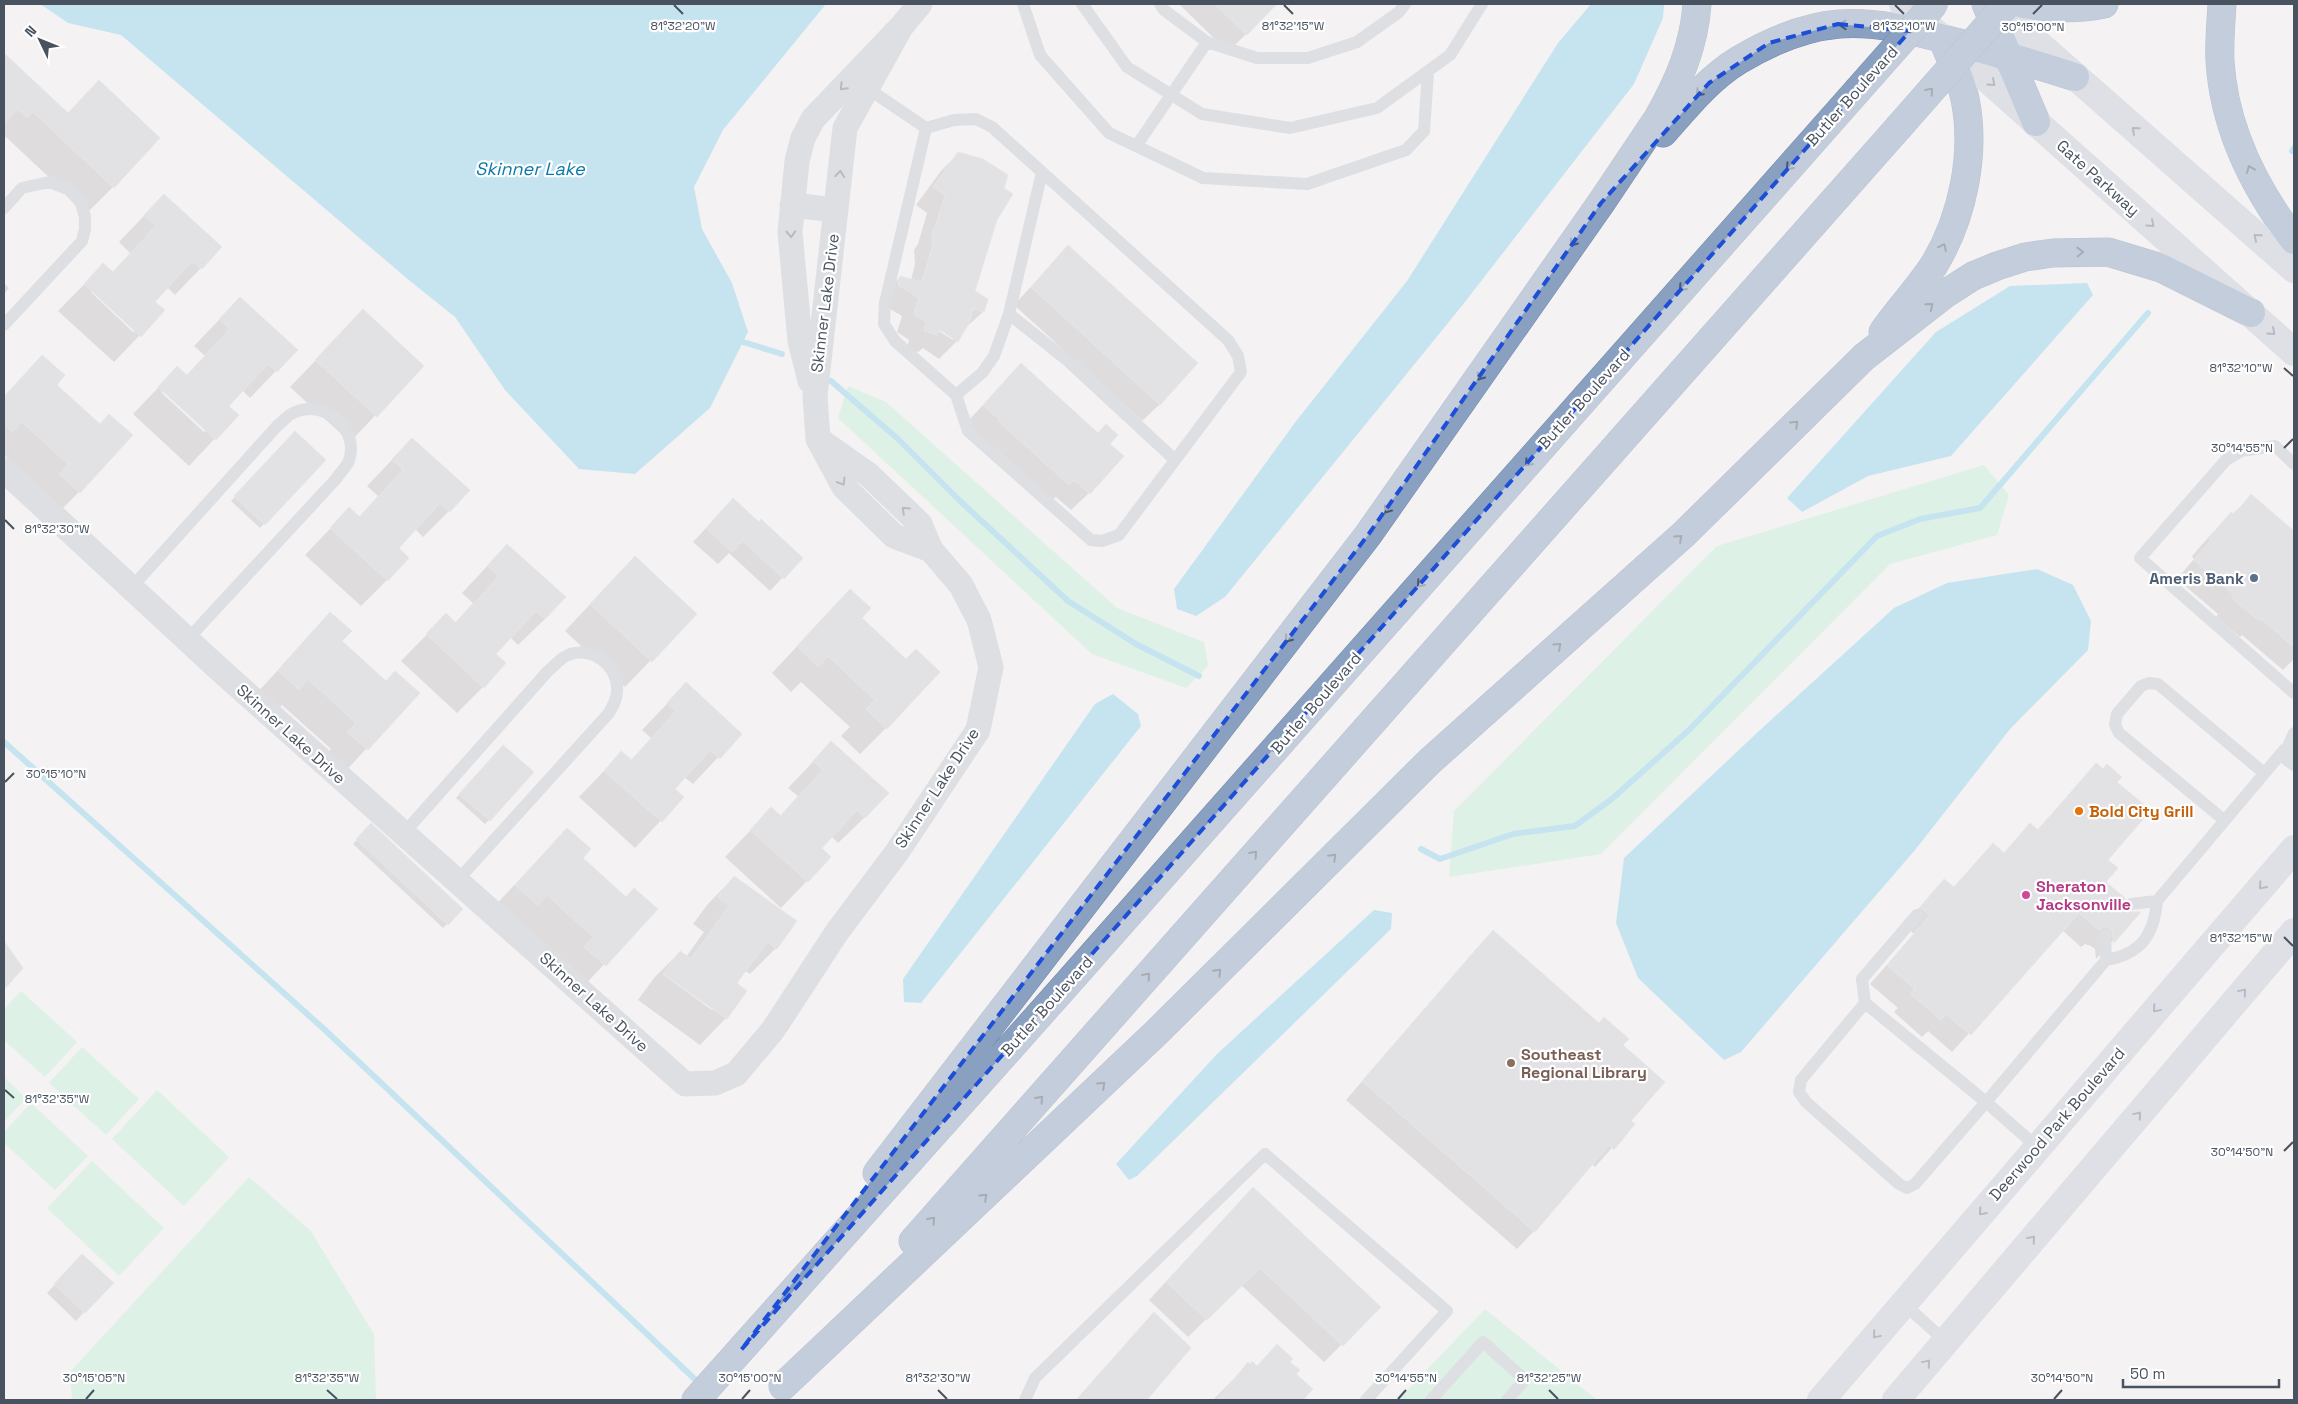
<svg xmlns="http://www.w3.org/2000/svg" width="2298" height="1404" font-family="'Space Grotesk',sans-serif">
	<rect width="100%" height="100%" fill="#f4f2f2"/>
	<path fill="#c2f0d8" d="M848,386L886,402L1117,608L1204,642L1208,666L1186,688L1092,654L838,418Z
		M1984,465L2009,495L1997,535L1890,564L1601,854L1449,877L1454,811L1717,546Z
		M21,991L77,1042L45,1077L4,1040V1009Z
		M82,1047L139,1099L106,1135L49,1083Z
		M4,1077L26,1098L4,1122Z
		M157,1090L229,1157L184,1206L112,1139Z
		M31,1103L88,1156L55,1190L4,1143V1132Z
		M92,1161L164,1228L119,1276L47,1208Z
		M249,1177L310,1230L374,1334L376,1400H72L70,1372Z
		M1485,1309L1597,1400H1398Z"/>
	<path fill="#8fd2ed" d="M40,4H826L723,130L694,187L702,229L732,283L748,332L710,408L635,474L579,469L505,390L455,317L410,281L121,35L68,23Z
		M1591,4H1664L1663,18L1634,84L1461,307L1225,597L1196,616L1177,609L1174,589L1297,420L1407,281L1558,43Z
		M2087,283L2093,295L1951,456L1868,476L1802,512L1787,498L1936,332L2010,286Z
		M2037,569L2073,585L2091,621L2088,650L2010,729L1915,850L1741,1052L1724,1060L1638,978L1616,923L1624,858L1759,731L1894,608L1947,583Z
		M1113,694L1138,714L1141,726L921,1003L904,1002L903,979L1095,704Z
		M1374,910L1392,913L1391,929L1137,1176L1129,1180L1116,1164L1217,1054Z"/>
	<path fill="#0003" fill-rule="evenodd" d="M1179,4H1276L1228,52Z
		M4,55L67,114L99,82L113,187L87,213L6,137L4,140Z
		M959,153L996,219L974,291L983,312L964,329L957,341L939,359L923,348L918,352L907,349L909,340L897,332L902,316L880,303L882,295L900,277L911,280L915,264L914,250L918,244L927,213L916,205L941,171ZM936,326L953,337V340L934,328Z
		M164,195L221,247L175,295L167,287L154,302L163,311L114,362L58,311L103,265L112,273L130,253L119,242ZM92,291L135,330L133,332L91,292Z
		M1068,247L1160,404L1142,421L1014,305Z
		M4,283L9,288L4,294Z
		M240,298L296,350L250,398L242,390L227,406L237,415L189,466L133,414L177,368L186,376L205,356L194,346ZM163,391L206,430L204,432L162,393Z
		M363,311L422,366L350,442L290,387Z
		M42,356L55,385L79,492L53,518L43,491L4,455V396Z
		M1021,365L1108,444L1089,493L1071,510L1056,497L1050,502L966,423Z
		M295,433L324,460L260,528L231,501Z
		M412,439L449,511L423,537L415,529L397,548L387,580L361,606L305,555L349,509L359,517L378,496L367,486Z
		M2252,496L2292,531L2294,528V659L2283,670L2242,635L2240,637L2216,617L2218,614L2177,579L2194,559L2192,556L2213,532Z
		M720,513L801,558L770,591L729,553L718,564L693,542Z
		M507,545L545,619L518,645L510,637L494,654L483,687L457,713L401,661L446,615L455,623L473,603L462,593Z
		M609,584L695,614L625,687L565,631Z
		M850,590L860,618L886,728L860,754L841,736L850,727L801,682L791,692L772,673Z
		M330,614L341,641L386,682L418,693L341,776L322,759L331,749L282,705L272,715L253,697Z
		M686,684L740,734L693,784L684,777L673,789L683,797L635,848L579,797L621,753L630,761L651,738L642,730Z
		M831,743L865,817L838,843L831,836L820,848L830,857L781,908L725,857L771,809L780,816L798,796L788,788Z
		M499,750L489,820L485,824L456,798Z
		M2096,765L2116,782L2105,882L2124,910L2131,913H2138L2096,959L2095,949L2091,946L2085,944L2081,947L2062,930L1952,1052L1928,1031L1922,1037L1894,1012L1898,1008L1870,984L1914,934L1904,925L1944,880L1953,888L1993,845L2003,854L2030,825L2037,830Z
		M371,825L461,909L443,928L353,844Z
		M567,829L581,858L625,899L656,909L579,991L490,911Z
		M734,877L776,948L750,974L745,971L735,984L726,1018L700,1045L638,1000L654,978L680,952L686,957L704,932L693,924L708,904ZM666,974L713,1008L712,1010L665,976Z
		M1493,932L1622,1045L1630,1121L1633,1124L1595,1167L1592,1164L1534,1231L1517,1249L1346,1100L1476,949Z
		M1235,1207L1379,1307L1324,1362L1241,1285L1188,1337L1149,1300Z
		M74,1264L84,1312L76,1321L47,1293Z
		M1154,1314L1189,1348L1146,1400H1076Z
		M1288,1362L1294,1374L1311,1390L1302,1400H1213L1248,1364L1257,1367Z"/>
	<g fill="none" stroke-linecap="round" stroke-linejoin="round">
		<path stroke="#8fd2ed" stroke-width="6" d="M2292,151L2294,148
			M743,342L782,354
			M831,381L898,439L959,500L1068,601L1136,644L1199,676
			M4,742L325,1030L701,1385
			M1421,849L1440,859L1513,834L1575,826L1613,798L1689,730L1877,536L1920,519L1980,508L2148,313"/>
	</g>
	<path fill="#ccced4" stroke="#d6d8dd" d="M1215,4H1277L1247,35Z
		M4,53L68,113L99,80L160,138L114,188L33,112L27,118L17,109L4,123Z
		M958,152L983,159L1008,175L1004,188L1013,194L997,220L975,291L988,299L984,312L973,309L969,323L958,342L940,330L937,335L924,331L926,322L914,314L919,298L898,285L900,276L922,282L933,245L932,231L936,225L945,195L933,187Z
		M164,194L222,247L202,269L192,261L155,302L165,310L141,337L84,284L103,263L113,272L156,226L144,215Z
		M1068,245L1198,363L1160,405L1031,287Z
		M240,297L298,350L277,372L268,364L229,406L239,415L216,440L158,387L177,366L187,375L230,329L219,319Z
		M363,309L424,366L377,417L315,360Z
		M42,355L65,375L57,385L100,424L109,414L133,435L80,493L59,474L68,464L22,422L12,432L4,424V397Z
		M1021,363L1098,433L1106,424L1118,435L1110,444L1124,456L1090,494L1074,480L1069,485L998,421L999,419L983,405Z
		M295,431L326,460L265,525L234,496Z
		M412,438L470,490L450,512L440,503L399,548L409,558L388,581L330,528L349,507L360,517L403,470L392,459Z
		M2251,494L2294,531V647L2260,618L2258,620L2232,598L2235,596L2194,560L2211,540L2209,538L2231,512L2234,515Z
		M733,498L759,522L761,519L803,558L784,579L743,541L732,552L706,528Z
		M507,544L566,597L545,619L536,611L496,654L506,663L484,688L426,634L446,613L456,623L499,576L487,566Z
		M635,556L697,614L652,662L590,604Z
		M850,589L871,608L862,618L906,659L916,649L940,672L887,729L866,709L875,700L828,656L818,667L797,646Z
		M330,612L352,631L342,641L386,681L395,671L420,693L368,750L347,732L356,723L308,679L299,690L278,670Z
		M686,682L742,734L720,759L710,750L675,789L684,797L662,822L604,771L621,751L632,760L676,711L667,703Z
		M831,741L889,793L865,818L857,810L822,848L831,857L808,882L750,830L771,807L781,816L823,770L813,761Z
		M503,745L534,772L490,821L459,794Z
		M2096,763L2103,769L2107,764L2122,777L2117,782L2148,808L2142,814L2145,817L2108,860L2118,868L2106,882L2125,898L2123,904L2125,909L2131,912H2141L2114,943L2112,931L2109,928L2104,927L2099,930L2079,913L1971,1035L1946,1014L1941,1020L1911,994L1915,989L1887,965L1930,915L1920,907L1944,879L1954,887L1993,843L2004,853L2030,823L2038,830Z
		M371,823L463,909L448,925L356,839Z
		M567,828L591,849L583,858L626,897L634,888L658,909L606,966L584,947L593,937L547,895L538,905L515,885Z
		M734,876L797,921L777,949L767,942L737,983L747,991L727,1019L663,974L680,951L691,959L729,906L718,897Z
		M1493,930L1599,1023L1604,1017L1629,1039L1623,1045L1665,1082L1631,1121L1635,1124L1614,1150L1609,1145L1535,1232L1362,1081Z
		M4,941L23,968L4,990Z
		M1253,1187L1381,1307L1343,1346L1260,1268L1207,1320L1166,1282Z
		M82,1254L114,1283L85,1313L54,1284Z
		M1154,1312L1191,1348L1147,1400H1076Z
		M1277,1344L1293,1359L1290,1362L1300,1370L1296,1374L1313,1389L1303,1400H1217L1248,1362L1250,1364L1252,1361L1257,1366Z"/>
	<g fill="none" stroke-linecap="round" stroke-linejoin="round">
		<g stroke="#758bac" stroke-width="29">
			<path id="motorway" d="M1986,4L2036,122
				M2023,4C2050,8 2076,10 2104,4
				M2222,4C2221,23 2219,42 2220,61C2224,127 2255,189 2294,240
				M1663,133C1686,107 1709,78 1739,60C1769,42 1804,27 1839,24C1875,21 1909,30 1944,39C1988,50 2031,63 2075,77
				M1883,332C1899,309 1919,288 1934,265C1963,217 1976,153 1965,99C1961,80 1952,62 1945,45
				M877,1173L1368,535L1601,203L1658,118C1679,81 1694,46 1697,4
				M913,1241L1898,128
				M783,1386L1157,1032L1430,761L1684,534L1864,357L1945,294L1973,276L1997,266L2025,257L2053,253L2108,252L2161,268L2251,313
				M696,1400L1058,994L1857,91"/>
		</g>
		<path stroke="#c0c8d1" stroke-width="12" d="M1023,4L1040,55L1109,133L1203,178L1307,184L1406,150L1424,131L1428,72
			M1082,4L1127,67L1202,114L1290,128L1377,108L1450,55L1482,4
			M1160,4L1164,10L1207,42L1257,58H1308L1357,42L1399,12L1405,4
			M867,88L926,128L954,120L976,119L992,127L1228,340L1238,356L1241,372L1119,535L1102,541L1091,540L968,431L956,395L895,341L884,324L885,303L926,128
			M1137,145L1207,42
			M4,208L22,188L49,182L68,189L81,203L85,217V229L82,241L4,325
			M1009,314L1067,360L1175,460
			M956,395L982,373L994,356L1009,314L1042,172
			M2294,464L2275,446L2241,451L2226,460L2140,558L2294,693
			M131,588L278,425C283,421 288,415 293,413C324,397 362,431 348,463C345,468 339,474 336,479L187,640
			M2294,733L2289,744L2287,760L2294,765
			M2224,820L2119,733L2115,725L2117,714L2141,686L2149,683L2158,684L2264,773
			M404,833L548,671C554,666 560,659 566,656C590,644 619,665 617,691C617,699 613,706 609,713L457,881
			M2131,904L2157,901
			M2105,935L2106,960
			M1865,1003L1986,1102L1915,1184L1907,1188L1899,1184L1806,1102L1799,1092L1801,1080Z
			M1865,1003L1862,979L1917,915
			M2037,1147L1986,1102L2106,960C2141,954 2154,935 2157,901L2284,750L2294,743
			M1903,1303L1945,1341
			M1025,1400L1035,1378L1265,1154L1447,1311L1366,1400
			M1431,1400L1483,1342L1525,1380L1507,1400"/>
		<path stroke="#c0c8d1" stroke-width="25" d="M901,27L845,128L815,396L818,439L844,487L894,536L931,550
			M792,205L836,210
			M810,381L800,341L790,232L797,161L803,138L813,119L901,27L920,4
			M4,470L219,669L685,1084L715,1083L736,1074L773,1030L837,932L897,852L978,730L991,667L979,620L961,585L931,550L920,524L869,475L818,439"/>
		<path stroke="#c3cbd8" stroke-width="28" d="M1903,4L2294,352
			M1993,4L2294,269
			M1821,1400L2294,849
			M1896,1400L2294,932"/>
		<use href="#motorway" stroke="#8aa0c0" stroke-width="28"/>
		<g stroke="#758bac" stroke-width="29" stroke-linecap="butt">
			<path id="motorway-bridge" d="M1857,91L1934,4
				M1898,128L2007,4"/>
		</g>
		<use href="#motorway-bridge" stroke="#8aa0c0" stroke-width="28"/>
	</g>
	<defs><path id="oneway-chevron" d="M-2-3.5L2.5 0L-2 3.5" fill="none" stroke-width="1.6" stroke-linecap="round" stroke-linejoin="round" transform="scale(1.25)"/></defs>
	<g stroke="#4c5765">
		<use href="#oneway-chevron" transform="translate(1843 25) rotate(178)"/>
		<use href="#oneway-chevron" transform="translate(1930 91) rotate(-49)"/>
		<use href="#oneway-chevron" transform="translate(1699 93) rotate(134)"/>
		<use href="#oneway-chevron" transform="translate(1789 167) rotate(132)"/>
		<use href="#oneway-chevron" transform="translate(2250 169) rotate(-112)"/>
		<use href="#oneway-chevron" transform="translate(1573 243) rotate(125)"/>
		<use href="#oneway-chevron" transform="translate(1943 247) rotate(-64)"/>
		<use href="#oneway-chevron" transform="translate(2080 252) rotate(-1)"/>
		<use href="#oneway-chevron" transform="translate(1682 288) rotate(132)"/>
		<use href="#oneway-chevron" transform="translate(1930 306) rotate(-39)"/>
		<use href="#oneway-chevron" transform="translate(1480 377) rotate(125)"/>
		<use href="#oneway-chevron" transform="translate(1795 424) rotate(-44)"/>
		<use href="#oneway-chevron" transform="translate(1528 463) rotate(132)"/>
		<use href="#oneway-chevron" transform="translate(1387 510) rotate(126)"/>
		<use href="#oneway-chevron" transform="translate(1679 538) rotate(-42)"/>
		<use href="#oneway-chevron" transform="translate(1420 584) rotate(131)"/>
		<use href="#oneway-chevron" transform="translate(1288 639) rotate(128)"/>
		<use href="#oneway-chevron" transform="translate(1558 646) rotate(-42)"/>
		<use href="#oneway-chevron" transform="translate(1254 854) rotate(-48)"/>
		<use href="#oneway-chevron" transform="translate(1333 857) rotate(-45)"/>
		<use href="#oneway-chevron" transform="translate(1218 972) rotate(-45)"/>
		<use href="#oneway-chevron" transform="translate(1147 976) rotate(-49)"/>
		<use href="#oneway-chevron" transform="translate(1102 1085) rotate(-44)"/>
		<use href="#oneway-chevron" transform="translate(1040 1099) rotate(-48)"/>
		<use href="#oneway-chevron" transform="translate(984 1197) rotate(-43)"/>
		<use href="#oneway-chevron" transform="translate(932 1220) rotate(-48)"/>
	</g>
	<g stroke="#6e7784">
		<use href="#oneway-chevron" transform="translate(1992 83) rotate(42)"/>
		<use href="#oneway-chevron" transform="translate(2135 130) rotate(-139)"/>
		<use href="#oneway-chevron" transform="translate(2151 224) rotate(42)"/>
		<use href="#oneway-chevron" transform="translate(2257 237) rotate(-139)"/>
		<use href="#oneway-chevron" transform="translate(2272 332) rotate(42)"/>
		<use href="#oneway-chevron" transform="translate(2262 886) rotate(131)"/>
		<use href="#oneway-chevron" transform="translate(2243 992) rotate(-50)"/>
		<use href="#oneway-chevron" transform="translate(2156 1009) rotate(131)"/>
		<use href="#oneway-chevron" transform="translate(2138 1115) rotate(-50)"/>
		<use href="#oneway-chevron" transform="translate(1982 1212) rotate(131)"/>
		<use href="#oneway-chevron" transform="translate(2032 1239) rotate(-50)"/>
		<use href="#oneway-chevron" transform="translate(1876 1335) rotate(130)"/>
		<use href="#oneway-chevron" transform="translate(1927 1363) rotate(-50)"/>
	</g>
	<g stroke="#6d7682">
		<use href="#oneway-chevron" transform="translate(843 87) rotate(134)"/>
		<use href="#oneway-chevron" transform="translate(840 174) rotate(-84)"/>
		<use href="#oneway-chevron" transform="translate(791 234) rotate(88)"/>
		<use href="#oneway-chevron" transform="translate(842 482) rotate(59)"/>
		<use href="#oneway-chevron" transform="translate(905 510) rotate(-136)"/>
	</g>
	<path d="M0 0H2298V1404H0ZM1838,24L1910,31L741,1350L1368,535L1601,203L1709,83L1769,43Z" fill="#f4f2f2" fill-opacity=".55" fill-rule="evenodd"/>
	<path fill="none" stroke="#1d4ed8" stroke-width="4" stroke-dasharray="10 6" stroke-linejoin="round" d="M1838,24L1910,31L741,1350L1368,535L1601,203L1709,83L1769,43Z"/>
	<path fill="none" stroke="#495360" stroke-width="2" d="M674,5L683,14M1284,5L1293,14M1895,5L1904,14M2033,14L2042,5M2284,368L2293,376M2284,448L2293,439M5,520L14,529M5,782L14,773M2284,937L2293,946M5,1090L14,1098M2284,1151L2293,1142M327,1390L337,1399M938,1390L947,1399M1549,1390L1558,1399M86,1399L94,1390M742,1399L750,1390M1398,1399L1406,1390M2054,1399L2062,1390"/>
	<circle fill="#5c6f8a" stroke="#fff" stroke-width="2" cx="2254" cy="578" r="5"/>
	<circle fill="#e8710a" stroke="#fff" stroke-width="2" cx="2079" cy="811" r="5"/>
	<circle fill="#d1479c" stroke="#fff" stroke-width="2" cx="2026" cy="895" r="5"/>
	<circle fill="#8d6e63" stroke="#fff" stroke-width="2" cx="1511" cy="1063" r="5"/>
	<g text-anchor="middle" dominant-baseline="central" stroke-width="4.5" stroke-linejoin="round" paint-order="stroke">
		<g font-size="16" fill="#495360" stroke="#fff">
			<text transform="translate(1852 96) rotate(-48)">Butler Boulevard</text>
			<text transform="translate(2098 178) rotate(42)">Gate Parkway</text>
			<text transform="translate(825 303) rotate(-83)">Skinner Lake Drive</text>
			<text transform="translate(1584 399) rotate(-48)">Butler Boulevard</text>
			<text transform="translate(1316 703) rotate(-49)">Butler Boulevard</text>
			<text transform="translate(291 734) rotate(42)">Skinner Lake Drive</text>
			<text transform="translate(937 788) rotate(-57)">Skinner Lake Drive</text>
			<text transform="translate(594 1002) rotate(42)">Skinner Lake Drive</text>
			<text transform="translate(1047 1006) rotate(-48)">Butler Boulevard</text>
			<text transform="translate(2057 1124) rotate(-49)">Deerwood Park Boulevard</text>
		</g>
		<g font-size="16" font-weight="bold" fill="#4e5e75" stroke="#fff" text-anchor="end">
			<text x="2244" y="578">Ameris Bank</text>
		</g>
		<g font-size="16" font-weight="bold" fill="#c56008" stroke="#fff" text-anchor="start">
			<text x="2089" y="811">Bold City Grill</text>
		</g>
		<g font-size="16" font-weight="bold" fill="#b23c85" stroke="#fff" text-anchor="start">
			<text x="2036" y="886">Sheraton<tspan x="2036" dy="18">Jacksonville</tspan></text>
		</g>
		<g font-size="16" font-weight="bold" fill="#785e54" stroke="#fff" text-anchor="start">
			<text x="1521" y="1054">Southeast<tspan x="1521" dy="18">Regional Library</tspan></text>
		</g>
		<g font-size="18" font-style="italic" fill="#0c7aa9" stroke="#fff">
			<text x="530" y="168">Skinner Lake</text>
		</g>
	</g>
	<g font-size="12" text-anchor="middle" fill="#495360" stroke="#fff" stroke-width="4.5" stroke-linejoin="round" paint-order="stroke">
		<text x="683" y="30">81°32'20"W</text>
		<text x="1293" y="30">81°32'15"W</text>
		<text x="1904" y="30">81°32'10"W</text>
		<text x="2033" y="31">30°15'00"N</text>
		<text x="2241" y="372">81°32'10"W</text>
		<text x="2242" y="452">30°14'55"N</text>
		<text x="57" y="533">81°32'30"W</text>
		<text x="56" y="778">30°15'10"N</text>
		<text x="2241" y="942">81°32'15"W</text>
		<text x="57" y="1103">81°32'35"W</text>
		<text x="2242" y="1156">30°14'50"N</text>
		<text x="94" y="1382">30°15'05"N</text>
		<text x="750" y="1382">30°15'00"N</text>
		<text x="1406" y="1382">30°14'55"N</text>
		<text x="2062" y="1382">30°14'50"N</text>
		<text x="327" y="1382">81°32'35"W</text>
		<text x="938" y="1382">81°32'30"W</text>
		<text x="1549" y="1382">81°32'25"W</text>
	</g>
	<rect width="2298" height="1404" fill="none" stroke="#495360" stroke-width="10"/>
	<g transform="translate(40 40) rotate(313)" stroke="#ffffff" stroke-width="4" paint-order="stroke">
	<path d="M0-4L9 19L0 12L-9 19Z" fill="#495360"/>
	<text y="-8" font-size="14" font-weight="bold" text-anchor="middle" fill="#495360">N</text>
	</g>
	<path d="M2123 1379v8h156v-8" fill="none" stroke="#495360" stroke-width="2.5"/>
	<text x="2130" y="1379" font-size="15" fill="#495360" stroke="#ffffff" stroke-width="4" paint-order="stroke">50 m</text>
</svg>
